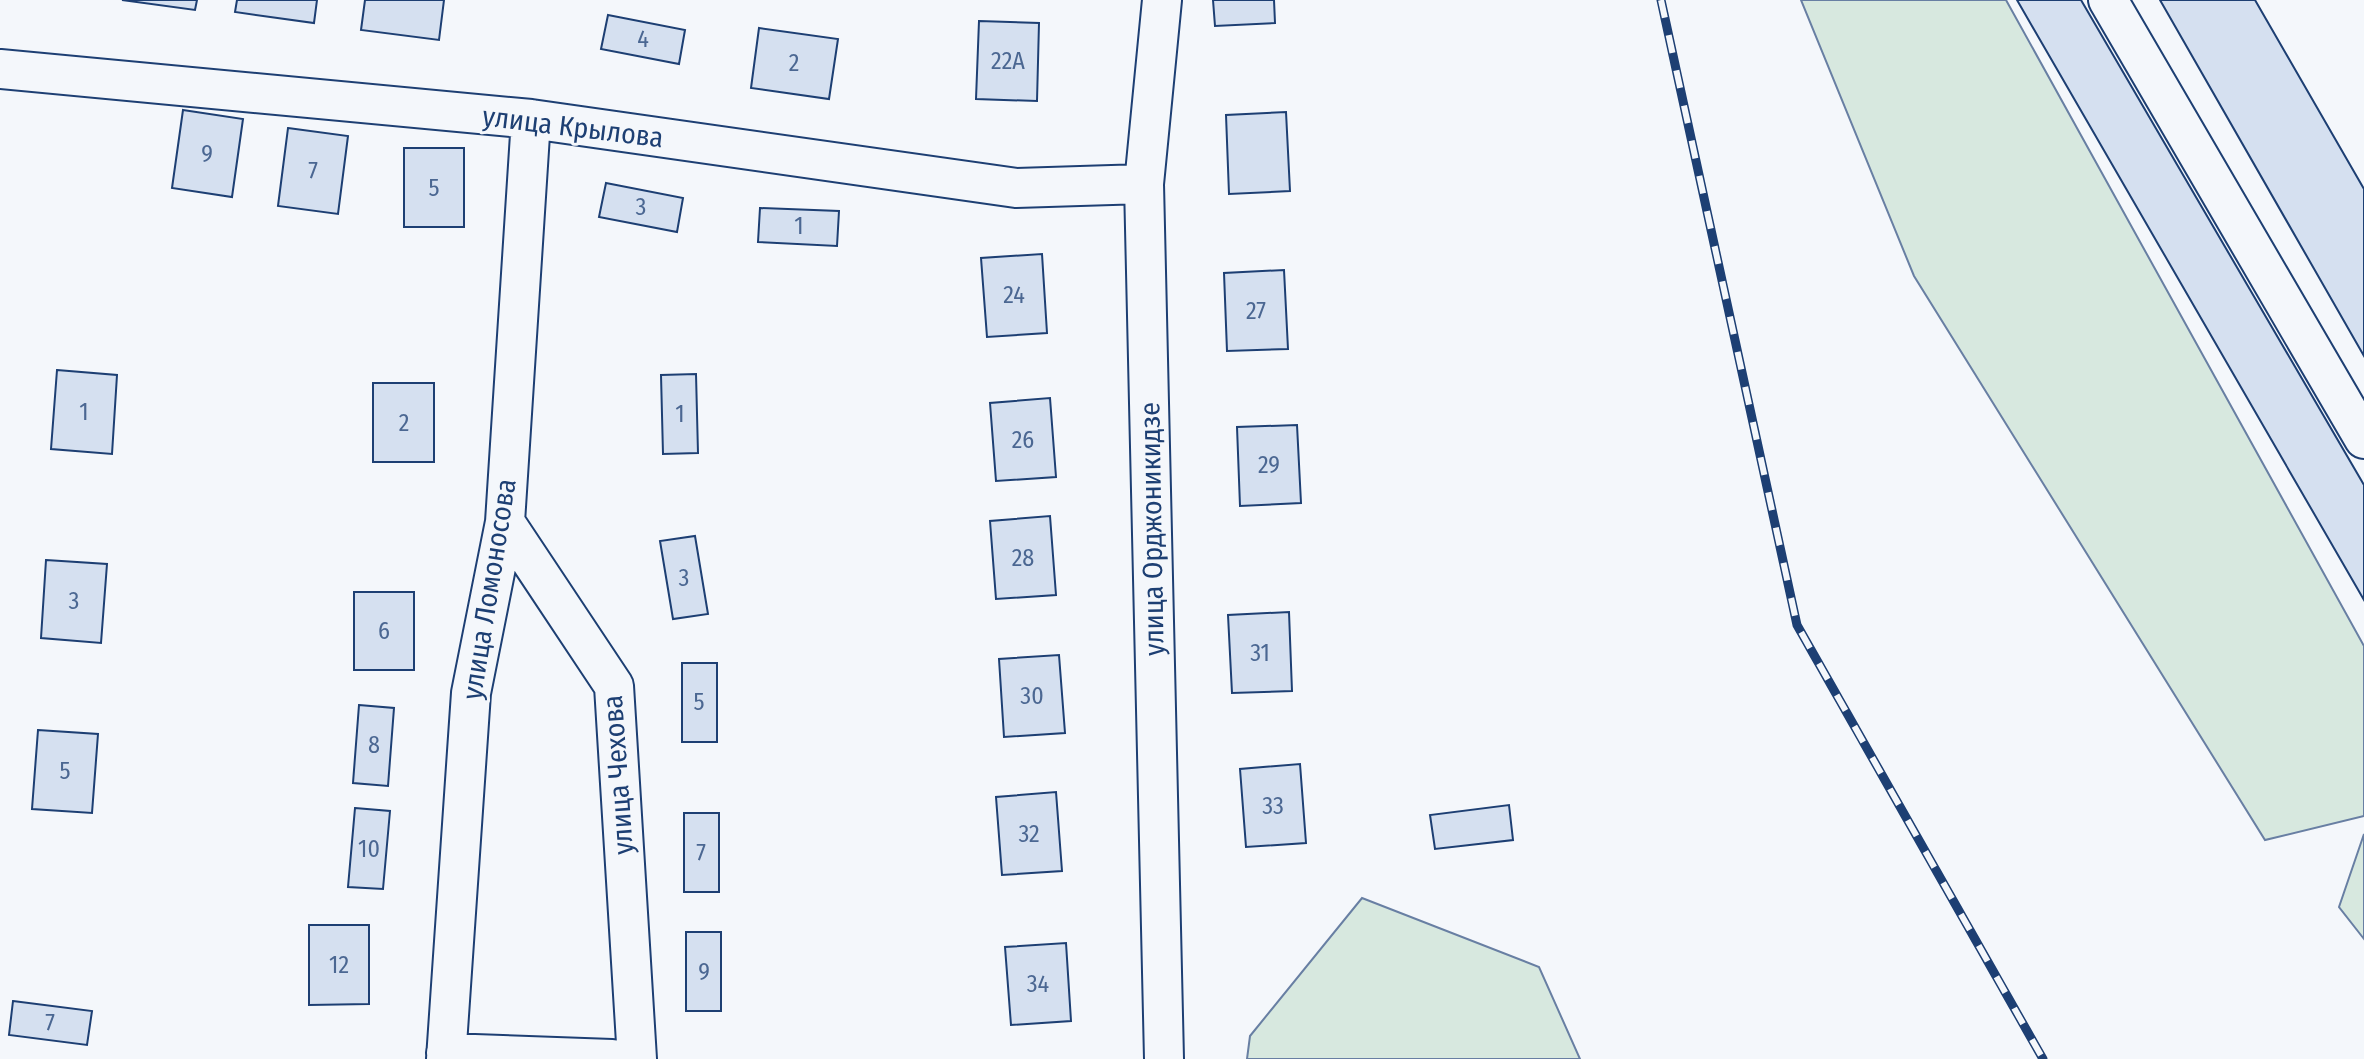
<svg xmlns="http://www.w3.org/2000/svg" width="2364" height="1059" font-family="'Fira Sans Condensed',sans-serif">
	<rect width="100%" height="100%" fill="#f4f7fb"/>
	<path fill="#d7e8df" stroke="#687fa3" stroke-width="2" d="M1801,0H2006L2364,646V816L2265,840L1914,276Z
		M2364,834V939L2339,907Z
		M1362,898L1539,967L1580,1059H1247L1250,1036Z"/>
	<path fill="#d5e0f0" stroke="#1d3f73" stroke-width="2" d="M122,0H197L195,10Z
		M237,0H317L314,23L235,12Z
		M365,0H444L439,40L361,30Z
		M1213,0H1274L1275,23L1215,26Z
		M2017,0H2081L2364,485V600Z
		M2160,0H2255L2364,189V356Z
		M608,15L685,30L679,64L601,49Z
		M979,21L1039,23L1037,101L976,99Z
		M759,28L838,39L829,99L751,88Z
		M183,110L243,119L232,197L172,188Z
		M1286,112L1290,191L1229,194L1226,115Z
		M288,128L348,136L338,214L278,206Z
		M404,148H464V227H404Z
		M606,183L683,198L677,232L599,217Z
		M760,208L839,211L837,246L758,242Z
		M1042,254L1047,333L987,337L981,258Z
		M1284,270L1288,349L1227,351L1224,273Z
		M57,370L117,375L112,454L51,449Z
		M696,374L698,453L663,454L661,375Z
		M373,383H434V462H373Z
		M1050,398L1056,477L996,481L990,403Z
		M1297,425L1301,503L1240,506L1237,427Z
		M1050,516L1056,595L996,599L990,521Z
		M695,536L708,614L673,619L660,541Z
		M46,560L107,564L101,643L41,638Z
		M354,592H414V670H354Z
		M1289,612L1292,691L1232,693L1228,615Z
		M1059,655L1065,733L1004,737L999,659Z
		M682,663H717V742H682Z
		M359,705L394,708L388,786L353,783Z
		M38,730L98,734L92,813L32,809Z
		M1300,764L1306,843L1246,847L1240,769Z
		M1056,792L1062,871L1002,875L996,797Z
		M1509,805L1513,840L1435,849L1430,815Z
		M355,808L390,811L383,889L348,887Z
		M684,813H719V892H684Z
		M309,925H369V1004L309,1005Z
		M686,932H721V1011H686Z
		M1066,943L1071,1021L1011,1025L1005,947Z
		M13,1001L92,1011L87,1045L9,1035Z"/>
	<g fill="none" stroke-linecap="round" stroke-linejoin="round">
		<g stroke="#1d3f73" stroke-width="42">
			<path id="street" d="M1162,0L1144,184L1164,1059
				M2108,0L2364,439
				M0,69L531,119L1016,188L1144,184
				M505,522L614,686L637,1059
				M446,1053L612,1059
				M446,1059L471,693L505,522L531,119"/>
		</g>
		<use href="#street" stroke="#f4f7fb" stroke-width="38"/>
		<g stroke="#1d3f73" stroke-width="9">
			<path id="rail" d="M1661,0L1797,625L2043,1059"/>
		</g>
		<use href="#rail" stroke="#f4f7fb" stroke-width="6" stroke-dasharray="18" stroke-linecap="butt"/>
	</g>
	<g text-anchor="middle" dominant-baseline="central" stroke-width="6" stroke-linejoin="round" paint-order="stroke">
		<g font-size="24" fill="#4b6792">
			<text x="643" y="39">4</text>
			<text x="1008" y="61">22А</text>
			<text x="794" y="63">2</text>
			<text x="207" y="154">9</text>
			<text x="313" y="171">7</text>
			<text x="434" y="188">5</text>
			<text x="641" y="207">3</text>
			<text x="799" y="226">1</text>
			<text x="1014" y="295">24</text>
			<text x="1256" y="311">27</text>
			<text x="84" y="412">1</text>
			<text x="680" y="414">1</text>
			<text x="404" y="423">2</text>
			<text x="1023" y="440">26</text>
			<text x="1269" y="465">29</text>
			<text x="1023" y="558">28</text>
			<text x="684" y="578">3</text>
			<text x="74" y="601">3</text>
			<text x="384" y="631">6</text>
			<text x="1260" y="653">31</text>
			<text x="1032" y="696">30</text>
			<text x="699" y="702">5</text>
			<text x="374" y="745">8</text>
			<text x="65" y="771">5</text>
			<text x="1273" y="806">33</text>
			<text x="1029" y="834">32</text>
			<text x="369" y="849">10</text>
			<text x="701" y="853">7</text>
			<text x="339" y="965">12</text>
			<text x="704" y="972">9</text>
			<text x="1038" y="984">34</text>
			<text x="50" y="1023">7</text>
		</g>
		<g font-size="28" fill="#1d3f73" stroke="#f4f7fb">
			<text transform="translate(573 127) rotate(7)">улица Крылова</text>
			<text transform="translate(1152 529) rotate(-91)">улица Орджоникидзе</text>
			<text transform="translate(489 589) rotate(-81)">улица Ломоносова</text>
			<text transform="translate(618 775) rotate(-94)">улица Чехова</text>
		</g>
	</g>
</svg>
